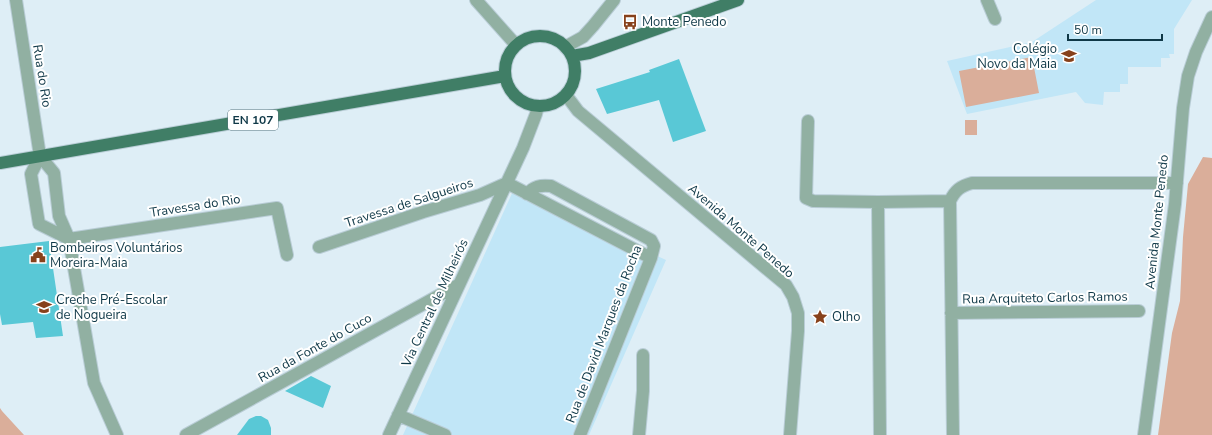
<svg xmlns="http://www.w3.org/2000/svg" width="1212" height="435" font-family="'Nunito Sans',sans-serif">
	<rect width="100%" height="100%" fill="#deeef6"/>
	<path fill="#c1e6f7" d="M1096,0H1192L1174,29V54H1169L1170,58H1161V67H1128V84H1120V92H1104L1103,105L1085,103L1076,92L967,114L947,61L1032,42Z
		M514,189L666,260L589,435H403Z"/>
	<path fill="#daae9a" d="M1032,57L1039,93L966,107L959,71Z
		M965,120H977V135H965Z
		M1203,157L1212,158V435H1158L1172,333L1180,301L1183,237L1188,184Z
		M0,408L2,411L24,435H0Z"/>
	<path fill="#59c8d6" d="M679,59L706,131L673,142L659,100L607,114L596,89L650,72L649,70Z
		M49,241L63,336L36,338L33,322L2,325L0,314V247Z
		M311,376L331,386L323,408L285,391Z
		M256,416H261L268,420L271,428V435H237L249,419Z"/>
	<g fill="none" stroke-linecap="round" stroke-linejoin="round">
		<g stroke="#b9cdd6" stroke-width="14">
			<path id="minor" d="M16,0L40,156L54,173L59,216L69,239L94,383L117,435
				M476,0L516,45
				M987,0L995,19
				M565,47L583,37L593,26L614,0
				M566,95L578,111L786,285L793,297L798,313V331L790,435
				M808,121L806,198L813,201L878,202L950,201
				M40,156L31,174L39,224L69,239
				M507,183L651,258
				M527,194C534,186 540,185 551,186L651,240L654,246L651,258L580,435
				M878,202L880,435
				M69,239L277,208L287,255
				M319,247L423,212L480,195L507,183
				M951,313L1139,311
				M398,415L445,435
				M186,435L458,285
				M389,435L523,148L536,114L538,106
				M639,435L643,391V355
				M953,435L950,201C955,190 961,186 972,183H1177
				M1144,435L1175,204L1183,108L1188,76L1196,52L1212,17"/>
		</g>
		<g stroke="#b9cdd6" stroke-width="14">
			<path id="major" d="M505 71a35 35 0 1 1 70 0a35 35 0 1 1-70 0Z
				M572,56L589,53L738,0
				M0,163L505,76"/>
		</g>
		<use href="#minor" stroke="#91b0a2" stroke-width="12"/>
		<use href="#major" stroke="#407e66" stroke-width="12"/>
	</g>
	<defs>
		<g id="bus-bare" transform="scale(1.2)"><path d="M-5-6H5V4H4V6H2V4H-2V6H-4V4H-5ZM-3.5-4V0h7V-4ZM-3.5 1.2v1.5H-2V1.2ZM2 1.2v1.5H3.5V1.2Z" fill="#87411b" stroke="#fff" stroke-width="2.5" paint-order="stroke"/></g>
		<g id="school-bare" transform="scale(1.2)"><path d="M0-5L7-2L0 1L-7-2ZM-4 1L0 2.5L4 1V4Q0 6-4 4Z" fill="#87411b" stroke="#fff" stroke-width="2.5" paint-order="stroke"/></g>
		<g id="civic-bare" transform="scale(1.2)"><path d="M-.6-6.5H3V-4.5H.6V-3L4-1V1h2V6H-6V1h2V-1L-.6-3ZM-1.2 2.5V6h2.4V2.5Z" fill="#87411b" stroke="#fff" stroke-width="2.5" paint-order="stroke"/></g>
		<g id="sight-bare" transform="scale(1.2)"><path d="M0-6L1.8-2.2L6-1.7L2.9 1.2L3.7 5.4L0 3.3L-3.7 5.4L-2.9 1.2L-6-1.7L-1.8-2.2Z" fill="#87411b" stroke="#fff" stroke-width="2.5" paint-order="stroke"/></g>
	</defs>
	<g fill-rule="evenodd">
		<use href="#bus-bare" x="630" y="22"/>
		<use href="#school-bare" x="1069" y="56"/>
		<use href="#civic-bare" x="38" y="255"/>
		<use href="#school-bare" x="44" y="307"/>
		<use href="#sight-bare" x="820" y="317"/>
	</g>
	<g text-anchor="middle" dominant-baseline="central" stroke-width="4" stroke-linejoin="round" paint-order="stroke">
		<rect fill="#fff" stroke="#57747e" stroke-width="1" x="228" y="110" width="50" height="20" rx="3"/>
		<g font-size="12" font-weight="bold" fill="#0f3847">
			<text x="253" y="120">EN 107</text>
		</g>
		<g font-size="13" fill="#0f3847" stroke="#fff" text-anchor="start">
			<text x="642" y="22">Monte Penedo</text>
			<text x="1057" y="49" text-anchor="end">Colégio<tspan x="1057" dy="15">Novo da Maia</tspan></text>
			<text x="50" y="248">Bombeiros Voluntários<tspan x="50" dy="15">Moreira-Maia</tspan></text>
			<text x="56" y="300">Creche Pré-Escolar<tspan x="56" dy="15">de Nogueira</tspan></text>
			<text x="832" y="317">Olho</text>
		</g>
		<g font-size="13" fill="#0f3847" stroke="#fff">
			<text transform="translate(42 76) rotate(81)">Rua do Rio</text>
			<text transform="translate(409 203) rotate(-18)">Travessa de Salgueiros</text>
			<text transform="translate(195 206) rotate(-9)">Travessa do Rio</text>
			<text transform="translate(1157 222) rotate(-84)">Avenida Monte Penedo</text>
			<text transform="translate(741 231) rotate(41)">Avenida Monte Penedo</text>
			<text transform="translate(1045 298) rotate(-1)">Rua Arquiteto Carlos Ramos</text>
			<text transform="translate(435 303) rotate(-65)">Via Central de Milheirós</text>
			<text transform="translate(604 334) rotate(-69)">Rua de David Marques da Rocha</text>
			<text transform="translate(315 348) rotate(-29)">Rua da Fonte do Cuco</text>
		</g>
	</g>
	<path d="M1068 34v6h94v-6" fill="none" stroke="#0f3847" stroke-width="2"/>
	<text x="1074" y="34" font-size="12" fill="#0f3847" stroke="#ffffff" stroke-width="3" paint-order="stroke">50 m</text>
</svg>
